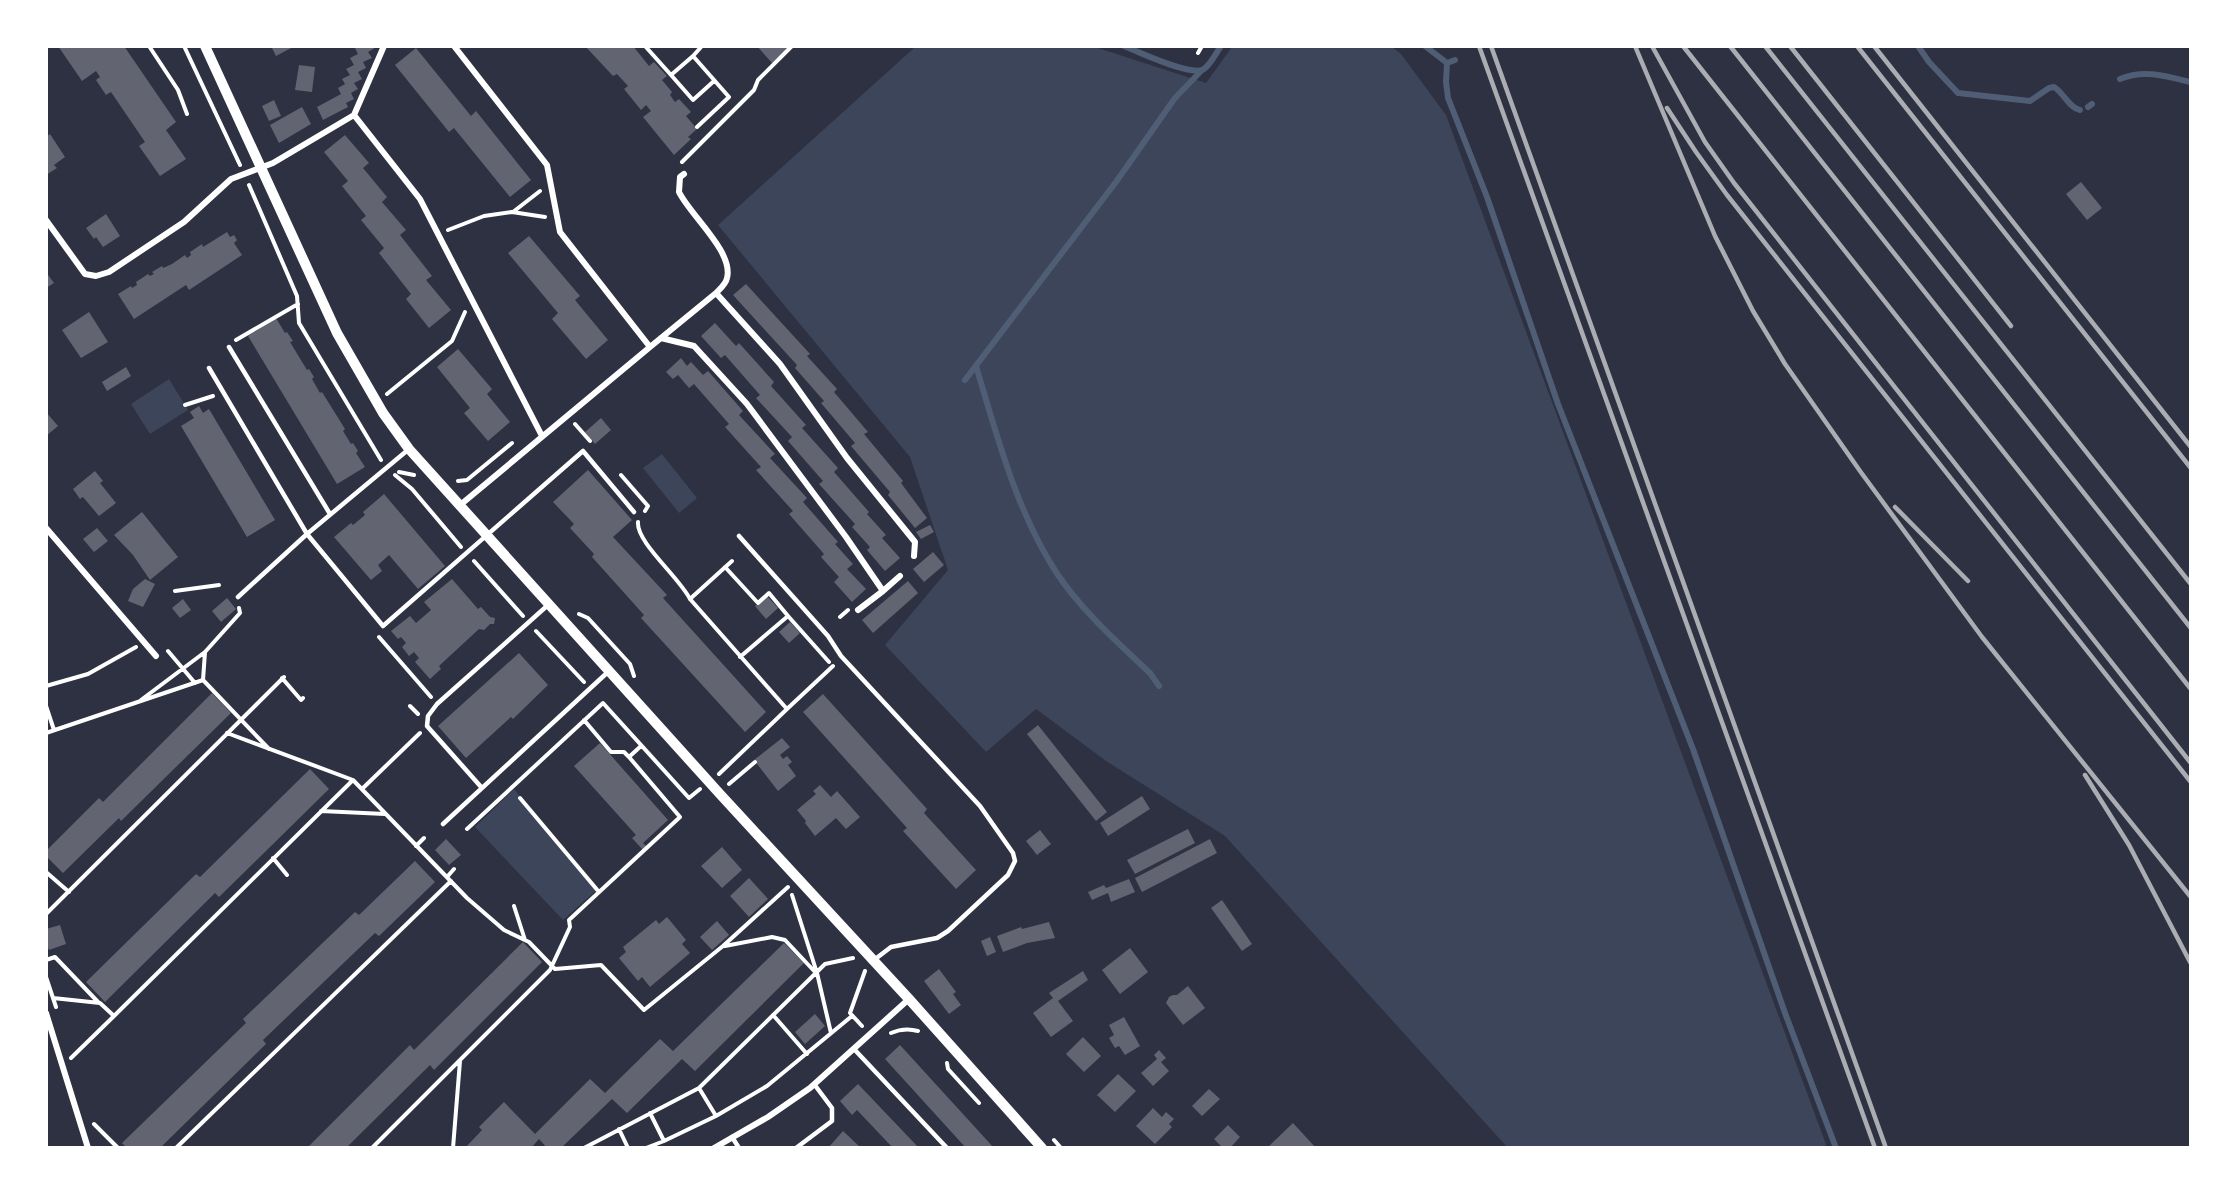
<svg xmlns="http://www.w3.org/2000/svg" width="2237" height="1194" font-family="'DM Sans',sans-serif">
	<rect width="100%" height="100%" fill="#2d3142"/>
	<path fill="#3c4559" d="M1392,47L1401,54L1446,115L1827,1147H1507L1225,836L1106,761L1036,709L986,752L885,645L948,570L910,457L718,225L915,47H1095L1206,83L1232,47Z
		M169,379L188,410L150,434L131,404Z
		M662,454L697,498L679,513L643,468Z
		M514,789L598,889L563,920L475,827Z"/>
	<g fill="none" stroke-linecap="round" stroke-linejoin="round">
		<path stroke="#4f5d75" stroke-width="6" d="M1124,46C1138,52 1192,77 1204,69C1211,64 1216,53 1221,46
			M1425,46L1447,63L1455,60
			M1918,46L1929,62L1958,93L2030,101L2049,88L2054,87C2064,93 2069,108 2080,110
			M1447,63L1446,82L1448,98L1487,197L1558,404L1693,749L1785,1013L1836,1148
			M2120,79C2144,69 2166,76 2190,82
			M2088,107L2092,104
			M976,366C997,436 1016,510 1056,572C1081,610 1117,642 1150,673L1159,686
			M965,380L1116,182L1175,98L1202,70"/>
	</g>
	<path fill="#626471" d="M58,46H124L176,122L166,130L186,159L160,176L139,146L145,142L111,92L106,95L96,80L100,77L96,71L82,81Z
		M271,46H295L276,56Z
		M358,46H378L368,52L372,58L363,62L366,68L358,72L362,79L354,83L358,89L351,93L354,99L346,103L348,107L323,120L317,107L341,94L338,88L345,84L342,79L350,75L346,69L354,65L350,58L358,54L355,48Z
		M585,46H633L649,66L654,62L667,76L662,80L672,92L670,95L675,102L679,99L691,112L686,116L697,129L688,137L691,139L674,155L643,117L651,111L646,105L641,110L624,89L628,86L617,74L613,76Z
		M757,46H786L788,49L772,63Z
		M416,48L471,116L476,111L531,180L510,197L454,128L449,132L395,65Z
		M299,65L315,67L312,92L295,90Z
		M274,100L281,116L269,121L262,106Z
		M302,107L311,124L279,143L270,125Z
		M50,134L65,157L54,165L57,168L46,175V137Z
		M345,135L369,163L363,168L387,197L382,202L406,230L400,235L432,276L426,280L451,310L429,328L406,299L411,294L379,253L384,248L361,220L366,216L342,186L348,181L324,152Z
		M2081,182L2102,208L2087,220L2066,194Z
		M106,214L120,236L103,247L96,237L94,239L86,228Z
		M227,232L230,237L234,235L237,240L234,243L242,255L189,290L186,285L134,319L118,294L131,286L132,288L137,285L136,282L148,274L150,276L154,274L152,272L162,266L163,268L172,264L185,255L187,258L191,255L190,252L202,244L203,247Z
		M529,236L580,296L575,300L608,340L586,359L552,319L558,313L508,253Z
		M46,272L54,283L46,288Z
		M746,284L810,354L807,356L837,389L834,392L868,432L864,434L903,481L901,483L927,518L915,528L888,495L890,492L851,446L855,443L821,403L824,401L795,368L797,365L733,295Z
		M89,312L108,342L81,358L62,330Z
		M276,318L285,333L287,332L293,341L290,342L307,370L309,369L314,377L312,379L320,393L322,392L345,429L343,431L351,444L353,443L358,451L356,453L365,467L337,484L248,336Z
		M715,323L736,346L739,343L774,382L771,386L806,425L802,428L838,468L834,472L869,512L867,514L886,535L882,538L900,558L885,571L867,550L870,547L852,527L855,524L819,484L823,481L788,441L792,437L756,398L760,395L725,355L721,358L701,336Z
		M458,349L492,389L487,394L510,422L488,441L464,413L470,408L437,367Z
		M681,358L687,366L691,362L703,375L708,371L743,411L739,415L775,454L770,458L807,498L803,502L838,542L835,544L853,564L847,569L866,589L852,602L834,582L839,577L821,557L824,554L789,514L793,511L756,470L761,467L725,427L729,424L694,384L689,388L678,375L673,379L666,372Z
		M126,367L131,376L107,391L102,382Z
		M199,406L203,413L209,409L275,520L247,537L181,426L194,418L190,412Z
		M46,412L58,426L46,436Z
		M601,418L611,430L595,444L585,432Z
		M588,470L632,520L613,537L667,595L663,598L766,712L745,732L641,618L644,615L592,557L594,554L570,528L574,524L553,502Z
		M95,471L103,481L100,483L116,503L99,516L83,497L80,499L73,489Z
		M384,494L445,566L418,589L389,555L378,565L382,571L371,580L334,537L351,523L353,525L365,515L363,512Z
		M142,512L178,557L150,580L133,555L114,535Z
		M930,525L934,532L921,539L916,532Z
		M97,528L108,541L94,552L83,539Z
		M933,552L944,565L924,582L913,569Z
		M145,579L155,584L143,607L128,601L133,589Z
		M452,579L478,609L481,607L490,617L495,618L494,624H490L484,630L479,629L439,666L441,669L430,679L415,662L419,658L414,652L409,656L402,647L406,643L401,637L398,639L391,631L410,616L416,623L431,610L424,602Z
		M908,581L918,593L873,633L862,620Z
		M767,596L778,608L766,619L755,606Z
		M227,598L236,609L221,622L212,611Z
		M183,599L191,610L180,618L172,608Z
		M790,622L800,633L789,643L779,632Z
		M519,653L548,685L513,719L511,717L466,758L438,726Z
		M212,693L231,713L121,821L119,818L63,873L46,856V851L99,798L103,802Z
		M823,694L927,809L924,813L976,870L956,889L903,831L907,828L803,712Z
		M1038,725L1107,812L1096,821L1027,734Z
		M782,738L790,747L780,755L783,759L787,756L792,762L788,765L796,776L778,791L754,760Z
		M600,743L668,820L643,843L647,847L643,850L632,838L636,835L574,766Z
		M310,769L329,789L219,897L215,893L105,1002L86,982L196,874L200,877Z
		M820,785L831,797L837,791L860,817L846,829L836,818L815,836L805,823L806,821L797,810L816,794L813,791Z
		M1142,796L1150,809L1108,836L1100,823Z
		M1188,829L1195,843L1135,874L1127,860Z
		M1040,830L1051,844L1037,855L1026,841Z
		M446,839L461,855L449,865L435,850Z
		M1210,839L1217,853L1142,892L1135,878Z
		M722,847L742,870L722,888L701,866Z
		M415,861L435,882L379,936L375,933L263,1040L266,1044L160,1148H127L122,1143L246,1023L243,1019L355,912L359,915Z
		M749,878L768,899L749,917L730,896Z
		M1129,879L1135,892L1111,902L1108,893L1092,900L1088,892L1104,885L1106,888Z
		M1222,900L1252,944L1242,951L1211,908Z
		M667,917L686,940L682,944L690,953L650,987L642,977L638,981L619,958L626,952L623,947L656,920L659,924Z
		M717,921L729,935L712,950L700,937Z
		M1049,922L1055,938L1027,943L1003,952L997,936L1021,927L1022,929Z
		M60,925L66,944L49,950L46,943V929Z
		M990,937L996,952L987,956L981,941Z
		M523,942L542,962L434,1070L430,1065L346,1148H307L410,1045L414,1050Z
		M784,943L804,963L695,1071L682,1059L627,1113L612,1099L561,1148H547L539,1139L531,1148H465L482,1130L479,1127L504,1102L535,1134L590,1079L605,1093L660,1039L673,1051Z
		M1130,948L1148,972L1120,994L1102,970Z
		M939,969L956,992L953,994L961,1005L949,1014L924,981Z
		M1083,971L1088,980L1058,1001L1073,1021L1051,1037L1033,1013L1053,998L1049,993Z
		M1188,986L1205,1008L1183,1025L1166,1003L1169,997L1173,995H1177Z
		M815,1014L825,1026L805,1044L795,1032Z
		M1124,1017L1140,1046L1125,1055L1119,1046L1115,1048L1109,1038L1114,1035L1109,1025Z
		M1083,1037L1101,1056L1084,1072L1066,1054Z
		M900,1045L994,1148H966L885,1059Z
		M1159,1050L1166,1058L1161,1062L1169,1071L1153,1086L1141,1073L1157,1059L1154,1055Z
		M1118,1074L1136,1091L1115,1112L1097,1095Z
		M858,1084L919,1148H893L857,1110L852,1115L840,1101Z
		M1209,1089L1220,1099L1202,1116L1192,1106Z
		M1153,1108L1162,1117L1166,1112L1174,1119L1169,1124L1172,1127L1155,1144L1136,1126Z
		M1293,1123L1316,1148H1267Z
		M1228,1125L1240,1137L1230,1148H1223L1214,1139Z
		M843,1131L861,1148H828Z"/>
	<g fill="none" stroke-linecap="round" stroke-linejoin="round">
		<path stroke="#fff" stroke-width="4" d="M149,46L178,90L187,114
			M184,46L240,165
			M645,46L671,75
			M1198,53L1202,46
			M693,56L671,75L693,100L714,81
			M697,127L729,97L693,56L702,46
			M682,162L754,90L758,80L792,46
			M249,185L297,296L299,323L381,460
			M513,212L540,191
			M448,230L484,216L512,212L545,217
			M236,340L298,304
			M387,394L452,341L465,312
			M185,405L213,396
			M575,424L590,441
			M399,472L414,475
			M395,475L412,489L461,547
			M621,475L648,506L645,511
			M458,481L467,480L512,443
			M638,522C636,542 679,577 690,599
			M474,561L523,616
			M732,561L690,599L787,709L833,666
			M725,567L758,603L769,593L788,616
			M175,591L219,585
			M239,608L240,613L205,652L203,680L269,749
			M579,614L588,618L630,664L634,676
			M840,617L848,610
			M536,631L584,682
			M379,637L431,697
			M168,651L195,683
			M740,657L788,616L829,662
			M282,678L301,700L303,698
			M46,686L88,674L136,647
			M141,700L205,652
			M46,706L54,730
			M410,706L418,714
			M584,720L611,752H624L629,757
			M46,733L203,680
			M227,733L353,780L467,898L504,930L529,942L555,969L601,965L644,1010L723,946L788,887
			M719,774L787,709
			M729,784L755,762
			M362,789L420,733
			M520,798L599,892
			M321,811L385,814
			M467,829L603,703L689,798L700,789
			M416,846L424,838
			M273,858L287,875
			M46,872L69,892
			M447,877L454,869
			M792,895L817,973L831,1033
			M514,906L525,940
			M46,914L284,677
			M725,946L772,937L785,940L816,973
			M46,960L55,957L99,1003
			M46,977L56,1007
			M53,998L100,1003L114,1016L71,1058
			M773,1015L807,1054
			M114,1016L353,780
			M852,1016L767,1086L716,1116L699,1088L825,964L853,958
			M862,1026L850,1013L865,971
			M891,1033C900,1029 908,1028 918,1031
			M947,1063L948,1069L979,1103
			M650,1113L664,1141
			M94,1124L118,1148
			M619,1129L628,1148
			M1054,1140L1061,1148
			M176,1148L451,881
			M372,1148L550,970L570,927L569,920L680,817L629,757L641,746
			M453,1148L460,1061
			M584,1148L699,1088
			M646,1148L664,1141L716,1116"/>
		<path stroke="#fff" stroke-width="4.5" d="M229,347L330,514
			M209,368L307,534L409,449
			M739,536L828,636L841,656L980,806L1013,853L1015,861L1008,875L948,931L937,938L891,947L874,960
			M238,597L307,534L383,626L583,451L634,512
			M482,788L427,726L428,716L437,704L548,605
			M443,824L609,671
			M854,1049L947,1148
			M732,1137L739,1148
			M796,1148L832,1121V1108L814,1084"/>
		<path stroke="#fff" stroke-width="6" d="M454,46L547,165L560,232L650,347L459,506
			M354,115L420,199L542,436
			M46,220L85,274L96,276L109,272L184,222L231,179L273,163L354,115L384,46
			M716,293L780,364L847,458L915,542L914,556
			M661,338L694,346L747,404L846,537L883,591L858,610
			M650,347L716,293C721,288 726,284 727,278C734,252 690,215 679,192L680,177L684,174
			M46,528L156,656
			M883,591L900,576
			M46,1013L88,1148
			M714,1148L768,1117L810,1088L909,999"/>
		<path stroke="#fff" stroke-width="10" d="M205,46L337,333L383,413L409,449L719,793L909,999L1042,1148"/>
		<path stroke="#abadb3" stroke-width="4.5" d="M1479,46L1875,1148
			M1491,46L1886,1148
			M1635,46L1715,236L1753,311L1785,364L1860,471L1982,637L2190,896
			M1652,46L1705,142L1734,183L2190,762
			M1683,46L2190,688
			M1730,46L2190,627
			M1765,46L2190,583
			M1790,46L2011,326
			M1857,46L2190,467
			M1874,46L2190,446
			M1667,108L1696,152L1727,195L2190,781
			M1895,507L1968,581
			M2085,775L2129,845L2190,962"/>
	</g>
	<rect width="2237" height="1194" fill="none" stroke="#ffffff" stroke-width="96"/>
</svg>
